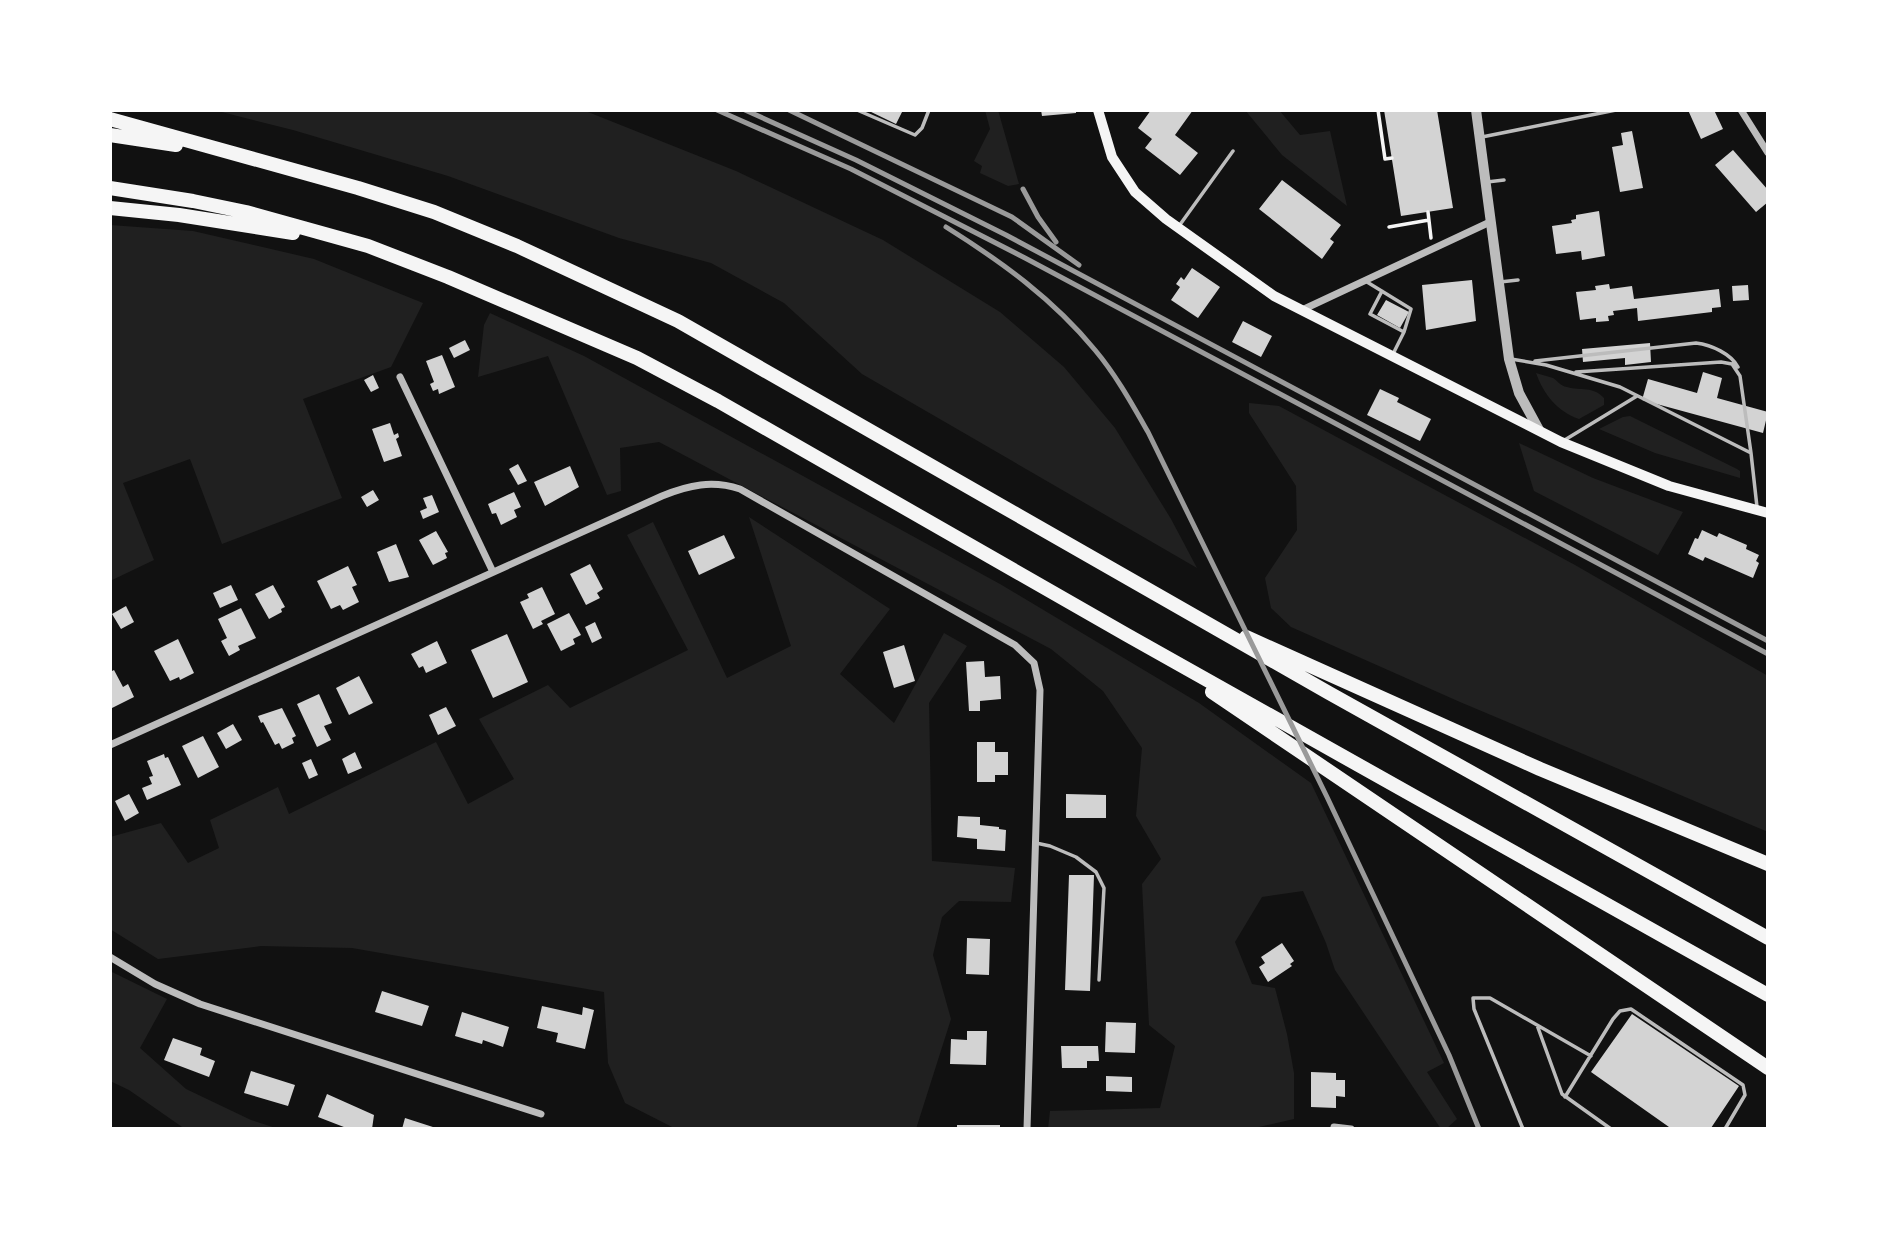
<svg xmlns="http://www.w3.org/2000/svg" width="1878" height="1239" font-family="Georgia,serif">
	<rect width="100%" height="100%" fill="#111"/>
	<path fill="#202020" d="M214,110H583L736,171L883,240L1000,312L1064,367L1115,428L1171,519L1197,568L862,374L784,303L711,263L619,238L448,176L293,130Z
		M985,110H998L1019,184L1008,186L980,173L982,166L974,161L990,129Z
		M1245,110H1279L1300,135L1330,131L1347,206L1282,155Z
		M110,225L193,231L314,259L423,303L391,367L303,399L342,498L222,544L190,459L123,483L154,560L110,581Z
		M490,313L584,356L1000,584L1199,703L1311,783L1444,1063L1427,1072L1457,1119L1446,1129H1441L1335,970L1326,943L1303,891L1262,897L1235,942L1252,984L1275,988L1287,1034L1294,1073V1119L1250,1129H1048L1050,1111L1160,1108L1175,1046L1149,1025L1142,884L1161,859L1136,816L1142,748L1103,691L1051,649L659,442L620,448L621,491L607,495L548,356L478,377L484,325Z
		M1536,373C1541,375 1548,376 1553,378C1558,381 1560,386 1567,387C1581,391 1593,386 1604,398V405L1579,419C1557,411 1544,395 1536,373Z
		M1249,403L1279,406L1575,565L1768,676V832L1460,702L1291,627L1271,608L1265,578L1297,530L1296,486L1249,413Z
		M1630,416L1737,469L1740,471V478L1655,453L1599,429L1623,417Z
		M1519,443L1593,478L1683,512L1658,555L1534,491Z
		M749,517L890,609L840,674L894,723L944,633L967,646L929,703L932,861L1015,868L1011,902L959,901L942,917L933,955L951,1019L916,1129H676L625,1103L608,1063L604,992L352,948L261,946L158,959L110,929V837L161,823L188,863L219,848L210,820L278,787L289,814L436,742L468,804L514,779L479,719L548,685L570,708L688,650L627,535L653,522L727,678L791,646Z
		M110,971L167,999L140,1048L186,1089L251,1120L279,1129H185L129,1090L110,1081Z"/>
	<path fill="#d3d3d3" d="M867,110H903L896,124Z
		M1041,110H1076V113L1042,116Z
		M1151,110H1193L1175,135L1198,153L1180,175L1145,148L1152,139L1138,128Z
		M1384,110H1437L1453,208L1401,216Z
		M1688,110H1714L1723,129L1701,139Z
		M1632,131L1643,188L1620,192L1612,147L1623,145L1621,133Z
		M1733,150L1768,190V202L1756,212L1715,165Z
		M1282,180L1341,225L1330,239L1334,242L1322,259L1259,209Z
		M1599,211L1605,256L1582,260L1581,251L1556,254L1552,226L1572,223L1571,220L1576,219V215Z
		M1192,268L1220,287L1198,318L1171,300L1180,287L1176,284L1181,277L1184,280Z
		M1472,280L1476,321L1426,330L1422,285Z
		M1609,284L1610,289L1632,286L1634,299L1719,289L1721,307L1712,308V312L1638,321L1637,308L1613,311L1614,315L1608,316L1609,321L1596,322V318L1580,320L1576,292L1596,290L1595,286Z
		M1748,285L1749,300L1733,301L1732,286Z
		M1386,300L1409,312L1400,328L1377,315Z
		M1243,321L1272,336L1261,357L1232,342Z
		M465,340L470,350L454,358L449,348Z
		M1650,343L1651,362L1625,365V358L1583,362L1582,349Z
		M442,355L455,387L439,394L438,389L433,391L430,384L434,382L426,361Z
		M1703,372L1722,378L1717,398L1768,412L1763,433L1642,400L1648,379L1697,393Z
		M373,375L379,388L371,392L364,380Z
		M1380,389L1399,398L1397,402L1431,419L1420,441L1367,415Z
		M390,423L394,435L398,433L399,437L396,439L402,456L384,462L372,429Z
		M518,464L527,481L518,485L509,469Z
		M570,466L579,487L545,506L534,482Z
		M373,490L379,500L367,507L361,497Z
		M514,492L521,507L514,510L517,517L501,525L496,513L492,514L488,504Z
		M432,495L439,512L423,519L420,511L427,508L423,498Z
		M1702,530L1717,537L1719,533L1747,545L1746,549L1759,555L1756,561L1759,563L1753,578L1705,557L1703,561L1688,554L1695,538L1698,539Z
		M436,531L448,552L445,553L447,558L433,565L419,540Z
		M724,535L735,558L699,575L688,551Z
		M396,544L409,577L389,582L377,552Z
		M590,564L603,589L597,593L600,598L586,605L570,574Z
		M348,566L357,585L352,587L359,602L343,610L340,605L331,609L317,581Z
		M231,585L238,600L220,608L213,593Z
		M273,585L285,607L281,609L282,612L269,619L255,594Z
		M542,587L555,614L541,621L543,624L533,629L520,602L529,598L527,594Z
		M126,606L134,622L121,629L112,614Z
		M241,608L256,638L238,646L240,650L229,656L221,641L227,638L218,619Z
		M569,613L581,635L573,639L575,644L561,651L547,624Z
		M595,622L602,638L592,643L585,627Z
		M507,634L528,682L493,698L471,650Z
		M178,639L194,673L180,680L179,677L170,681L154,651Z
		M437,641L447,663L426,673L423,666L419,668L411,654Z
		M904,645L915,681L894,688L883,652Z
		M984,661L985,677L1000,676L1001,699L980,701V711H969L966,662Z
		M114,670L123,687L128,684L134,697L110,709V672Z
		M359,676L373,703L349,715L336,688Z
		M319,694L332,723L324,726L331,740L317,747L297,704Z
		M446,707L456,726L438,735L429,715Z
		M282,708L296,736L292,738L294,743L282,749L279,743L275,745L263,722L261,723L258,716Z
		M233,724L242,740L226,749L217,733Z
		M203,736L219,767L198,778L182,746Z
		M977,742H995V752H1008V775H995V782H977Z
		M355,752L362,768L348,774L342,759Z
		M164,754L165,758L168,757L181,785L147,800L142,788L152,784L149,777L153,776L147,761Z
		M311,759L318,775L309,779L302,763Z
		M129,794L139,813L125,821L115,801Z
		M1066,794L1106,795V818H1066Z
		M958,816L980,817V825L999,827V829L1006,830L1005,851L977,849V839L957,837Z
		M1069,875H1094L1090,991L1065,990Z
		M967,938L990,939L989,975L966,974Z
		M1282,943L1294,961L1290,964L1292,966L1268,982L1259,967L1265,963L1261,957Z
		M382,991L429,1006L422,1026L375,1012Z
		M542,1006L582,1015L583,1007L594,1010L585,1049L556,1042L558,1033L537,1028Z
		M462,1012L509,1027L503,1047L483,1040L482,1044L455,1036Z
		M1632,1014L1739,1086L1711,1128L1669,1127L1591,1072Z
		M1106,1022L1136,1023L1135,1053L1105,1052Z
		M967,1031H987L986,1065L950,1064L951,1039L967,1040Z
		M173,1038L202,1048L200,1055L215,1061L209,1077L164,1060Z
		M1061,1046H1098L1099,1061H1087V1068H1062Z
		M251,1071L295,1085L288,1106L244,1093Z
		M1311,1072L1336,1073V1080H1345V1097L1336,1096V1108L1311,1107Z
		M1106,1076L1132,1077V1092L1106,1091Z
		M327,1094L374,1115L372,1129H349L318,1117Z
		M405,1118L436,1128V1129H402Z
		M957,1125H1000V1129H957Z"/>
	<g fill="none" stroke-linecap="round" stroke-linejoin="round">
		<path stroke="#f5f5f5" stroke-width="3.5" d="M1378,110L1385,159L1392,158
			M1428,212L1431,238
			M1389,227L1429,220"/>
		<path stroke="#bcbcbc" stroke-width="3.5" d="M857,110L915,135L922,128L929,110
			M1482,137L1616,110
			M1487,182L1504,180
			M1179,226L1233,151
			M1367,282L1411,309L1404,332L1393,354
			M1500,282L1518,280
			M1382,291L1370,314L1404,332
			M1511,359L1546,365L1620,387L1751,453L1757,507
			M1535,361L1696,343C1712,345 1731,354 1738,367
			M1576,372L1721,362L1732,364L1740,376L1751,453
			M1563,441L1637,396
			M1036,843L1050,846L1076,857L1096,872L1104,888L1099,980
			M1537,1025L1562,1094L1611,1129
			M1565,1097L1613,1019L1620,1011L1631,1009L1743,1085L1745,1095L1725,1129
			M1523,1129L1474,1009L1473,998H1490L1591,1056"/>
		<path stroke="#bcbcbc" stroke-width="7" d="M1741,110L1768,153
			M1302,310L1490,222
			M400,377L493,572
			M110,745L662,496C689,485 712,480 740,489L1015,645L1034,663L1040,690L1027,1129
			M110,957L155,984L200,1004L541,1114
			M1334,1127L1351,1129"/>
		<path stroke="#bcbcbc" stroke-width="10" d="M1476,110L1509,359L1519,393L1539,430"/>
		<path stroke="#f5f5f5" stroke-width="10" d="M1098,110L1112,157L1135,192L1166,219L1274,296L1561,442L1669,486L1768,513"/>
		<path stroke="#f5f5f5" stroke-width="14" d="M110,119L358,188L434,212L517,246L678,321L1329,693L1768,938
			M110,135L176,145
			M110,188L193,201L246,212L368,246L448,277L637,358L718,401L1127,635L1768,995
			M110,208L179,215L293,233
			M1246,637L1540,769L1768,864
			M1212,692L1768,1068"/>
		<path stroke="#9a9a9a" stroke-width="5" d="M717,110L851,169L1025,258L1768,654
			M745,110L856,160L1006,235L1768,641
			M789,110L1012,217L1079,265
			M1023,189L1038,217L1056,242
			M946,227C1002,262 1053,299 1095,350C1116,375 1132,404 1148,432L1327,797L1449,1055L1479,1129"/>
	</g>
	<rect width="1878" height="1239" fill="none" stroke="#ffffff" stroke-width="224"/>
</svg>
